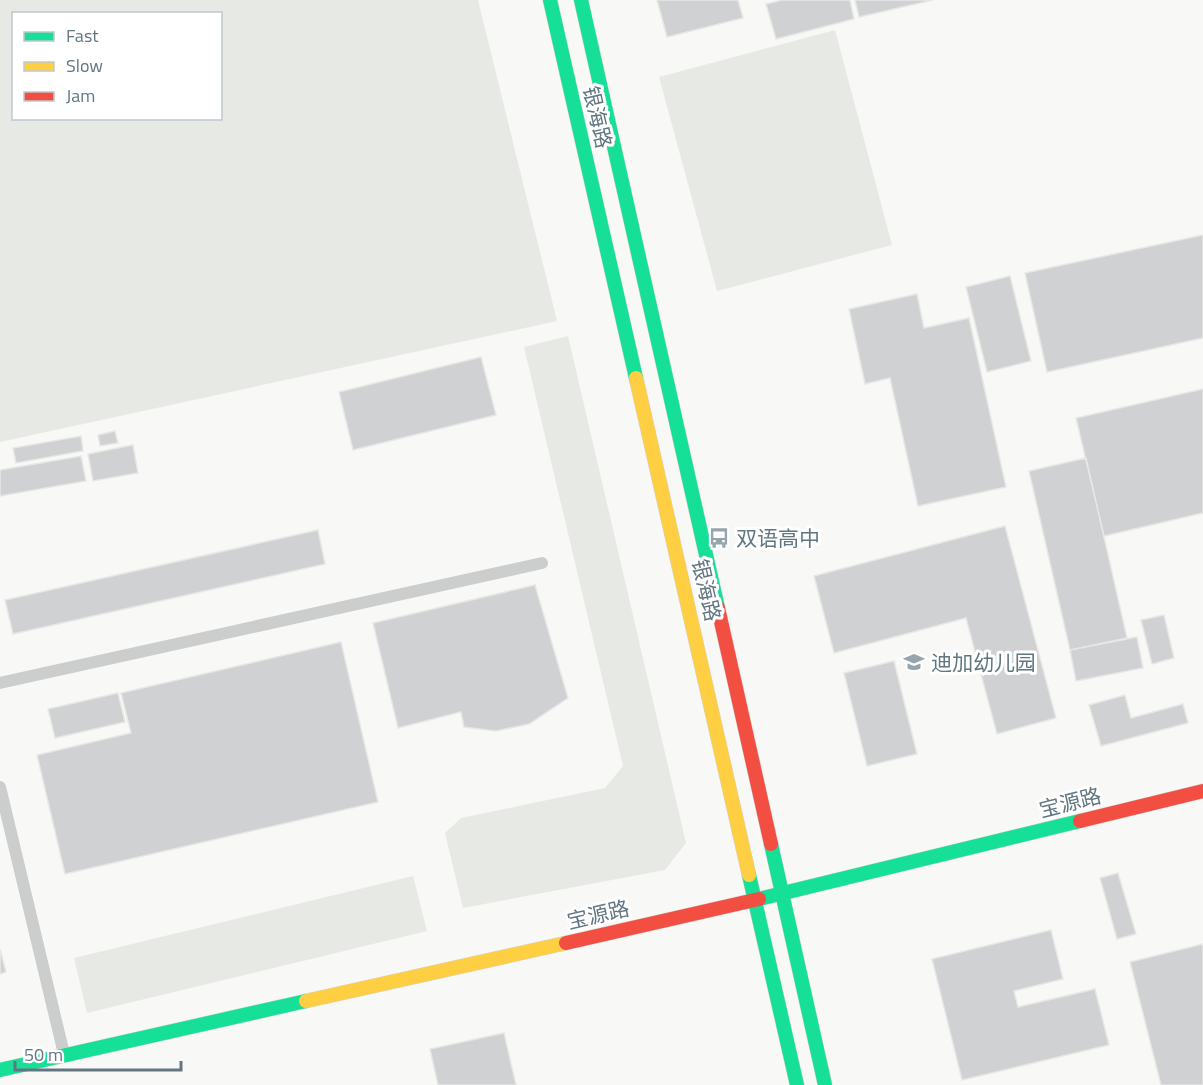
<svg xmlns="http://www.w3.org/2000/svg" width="1203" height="1085" font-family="'Titillium Web','Noto Sans SC',sans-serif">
	<rect width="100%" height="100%" fill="#f8f8f7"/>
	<path fill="#e7eae4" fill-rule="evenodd" d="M0,0H478L557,321L0,442ZM14,14H220V118H14Z
		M835,30L892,245L717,291L659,77Z
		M568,336L686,843L665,870L463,908L445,833L461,818L605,788L623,766L524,347Z
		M413,876L427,931L87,1013L74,958Z"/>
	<path fill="#cfd1d2" stroke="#e7e7e6" stroke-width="1.5" d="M657,0H738L743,18L667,37Z
		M782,0H850L854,19L776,39L766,4Z
		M855,0H933L859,17Z
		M1203,235V338L1047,372L1025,273Z
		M1010,276L1031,361L987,372L966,287Z
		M917,294L924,328L969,318L1006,487L918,506L890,378L865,384L849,309Z
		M481,357L496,415L353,450L339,392Z
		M1203,389V513L1104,536L1076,418Z
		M115,431L118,443L100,446L98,435Z
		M81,436L83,451L16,463L13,448Z
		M133,445L138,473L93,481L88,454Z
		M81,456L86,481L0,496V470Z
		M1086,458L1127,638L1070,650L1029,471Z
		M1005,526L1056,718L997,734L966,618L834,653L814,576Z
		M318,530L325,564L13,634L5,600Z
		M535,585L568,698L529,724L496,731L464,727L461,712L398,728L373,623Z
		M1164,615L1174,658L1152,664L1141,620Z
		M1137,637L1143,668L1076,681L1070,650Z
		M341,642L378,802L65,874L37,755L131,733L121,693Z
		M894,661L917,754L867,766L844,673Z
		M118,693L125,722L55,738L48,709Z
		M1125,695L1131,718L1183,704L1188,723L1101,746L1089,705Z
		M1118,873L1136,934L1117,939L1100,878Z
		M1051,930L1063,979L1014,991L1018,1007L1095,989L1109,1045L962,1080L932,959Z
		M1203,944V1085H1161L1130,962Z
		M0,949L6,972L0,974Z
		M504,1033L516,1085H438L430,1049Z"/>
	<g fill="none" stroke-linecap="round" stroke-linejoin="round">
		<g stroke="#d4d5d6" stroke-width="15">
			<path id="fast" d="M550,0L636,378
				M581,0L718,608
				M771,844L825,1085
				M749,875L797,1085
				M759,899L1080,821
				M0,1070L306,1001"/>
		</g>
		<g stroke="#d4d5d6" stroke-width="15">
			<path id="slow" d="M636,378L749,875
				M306,1001L566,943"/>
		</g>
		<g stroke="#d4d5d6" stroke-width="15">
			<path id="jam" d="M718,608L771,844
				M1080,821L1203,791
				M566,943L759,899"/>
		</g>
		<path stroke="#cccece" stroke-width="12" d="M0,683L542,563
			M0,787L64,1054"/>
		<use href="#fast" stroke="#16e098" stroke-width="14"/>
		<use href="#slow" stroke="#ffcf43" stroke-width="14"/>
		<use href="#jam" stroke="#f24e42" stroke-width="14"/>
	</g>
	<defs>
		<g id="bus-bare" transform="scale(1.62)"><path d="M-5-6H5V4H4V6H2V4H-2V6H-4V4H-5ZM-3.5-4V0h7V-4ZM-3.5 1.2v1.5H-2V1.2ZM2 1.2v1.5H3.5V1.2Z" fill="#96a4ab" stroke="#fff" stroke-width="2.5" paint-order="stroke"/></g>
		<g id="school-bare" transform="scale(1.62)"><path d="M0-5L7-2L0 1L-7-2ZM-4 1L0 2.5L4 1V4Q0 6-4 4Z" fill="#96a4ab" stroke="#fff" stroke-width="2.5" paint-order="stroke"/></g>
	</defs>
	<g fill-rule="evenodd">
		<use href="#bus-bare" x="719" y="538"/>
		<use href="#school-bare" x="914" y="662"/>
	</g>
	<g text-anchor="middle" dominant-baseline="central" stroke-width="6" stroke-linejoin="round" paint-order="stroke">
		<g font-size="21" fill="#627682" stroke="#fff">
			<text transform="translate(598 117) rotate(77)">银海路</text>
			<text transform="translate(707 590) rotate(77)">银海路</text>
			<text transform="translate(1070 802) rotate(-14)">宝源路</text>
			<text transform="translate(598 914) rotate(-13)">宝源路</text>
		</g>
		<g font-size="21" fill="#627682" stroke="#fff" text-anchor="start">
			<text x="736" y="538">双语高中</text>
			<text x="931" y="662">迪加幼儿园</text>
		</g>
	</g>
	<rect x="12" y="12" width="210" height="108" fill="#ffffff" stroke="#c0c8cd" stroke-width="1.5"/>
	<rect x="24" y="32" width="30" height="9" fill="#16e098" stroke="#c0c8cd" stroke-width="1.5"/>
	<text x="66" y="42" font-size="18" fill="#627682">Fast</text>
	<rect x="24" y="62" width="30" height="9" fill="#ffcf43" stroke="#c0c8cd" stroke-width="1.5"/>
	<text x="66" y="72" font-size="18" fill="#627682">Slow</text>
	<rect x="24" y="92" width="30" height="9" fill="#f24e42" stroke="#c0c8cd" stroke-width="1.5"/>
	<text x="66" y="102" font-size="18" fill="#627682">Jam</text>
	<path d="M15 1061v9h166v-9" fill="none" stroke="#627682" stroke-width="3"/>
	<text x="24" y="1061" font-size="18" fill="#627682" stroke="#ffffff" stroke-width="4.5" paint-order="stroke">50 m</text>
</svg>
